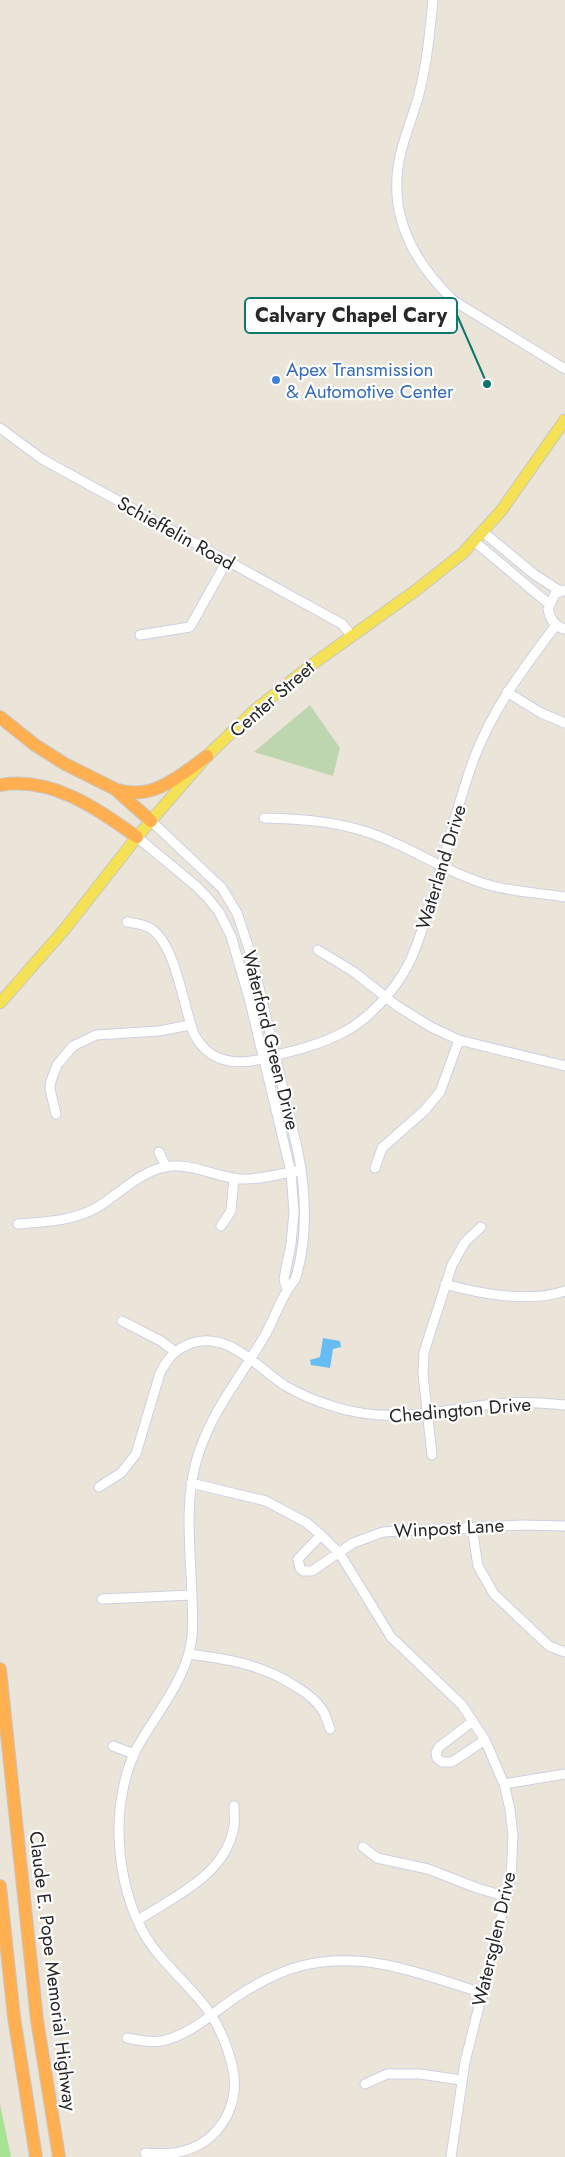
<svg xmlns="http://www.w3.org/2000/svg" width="565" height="2157" font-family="Jost,sans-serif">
	<rect width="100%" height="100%" fill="#ebe5d9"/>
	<path fill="#a5e493" d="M0,2104L11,2157H0Z"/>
	<path fill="#bed6af" d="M310,705L340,748L333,776L254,752Z"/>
	<path fill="#67bdf2" d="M323,1338L340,1341L341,1347L333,1349L330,1368L311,1365L310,1360L320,1357Z"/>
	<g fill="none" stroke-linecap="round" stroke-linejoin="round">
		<g stroke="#ced0e2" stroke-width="11">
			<path id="minor" d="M433,0C430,31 427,63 419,94C414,113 406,132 401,152C386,212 412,261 454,301L565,369
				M0,428L42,459L342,624L352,636
				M483,532L535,575L560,591
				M474,541L549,604
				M565,590L555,594L548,609C550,619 555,627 565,629
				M140,635L190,627L227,561
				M507,692L541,713L565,723
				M264,818C301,819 335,821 370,833C411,847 447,873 489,885C514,892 540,893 565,897
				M137,837L196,886L207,897L219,912L231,936L249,998L291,1172L294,1212L291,1244L284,1279L287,1290
				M127,922C134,923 143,924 150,928C176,944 183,1006 194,1034C208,1061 233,1066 261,1059C289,1052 318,1046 344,1032C369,1019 395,990 408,965C417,948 422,929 428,912C445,860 456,806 475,756C495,705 524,668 556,625
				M318,950L354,972L397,1006L431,1027L459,1040L565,1066
				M56,1114L50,1089L51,1081L57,1065L73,1046L96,1035L159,1031L190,1025
				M159,1152L166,1167
				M375,1168L382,1148L424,1111L440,1092L459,1040
				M18,1224C45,1222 72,1221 96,1208C118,1195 139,1172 165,1167C191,1162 215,1177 240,1179C259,1180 278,1174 297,1171
				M221,1226L231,1211L234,1178
				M445,1284C480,1294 530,1303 565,1291
				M122,1321L161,1341L174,1351
				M432,1455L423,1374L424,1352L452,1265L465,1242L481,1227
				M191,1483L266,1501L307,1523L321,1535L340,1554L391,1637L462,1705L485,1740L504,1784L510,1809L513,1836L511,1878L465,2062L451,2157
				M99,1487L121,1473L136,1454L160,1373C168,1358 175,1349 192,1343C228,1331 257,1367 284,1385C299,1394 316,1401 332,1406C387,1424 431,1412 486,1405C512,1401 539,1402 565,1405
				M472,1528L478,1566L494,1594L549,1646L565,1652
				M321,1535L298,1559L300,1568L303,1571H312L353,1543L383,1532L521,1525L565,1526
				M102,1599L192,1595
				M189,1654C227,1659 261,1664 295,1686C305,1692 317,1700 323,1711C326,1716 328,1723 330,1729
				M473,1721L439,1747L436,1753L437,1758L442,1762H452L485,1740
				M113,1746L134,1754
				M504,1784L565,1774
				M363,1847L377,1858L428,1869L477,1888L507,1897
				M138,1920C175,1896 226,1875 234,1826C235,1820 234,1813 234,1806
				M127,2038C138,2040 149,2043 161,2041C189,2036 213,2013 236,1997C256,1984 277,1972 301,1966C365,1950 422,1974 482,1993
				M365,2084L387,2074H420L461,2080
				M145,2153C172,2156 200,2151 218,2129C233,2111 238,2088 232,2065C226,2041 216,2018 199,1999C180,1976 155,1956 141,1928C126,1898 119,1863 119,1829C119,1802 125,1770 138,1746C155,1716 178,1689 188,1656C194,1637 193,1618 192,1599C191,1553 184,1506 196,1462C210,1412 239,1380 264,1337C273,1322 278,1305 287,1291C290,1285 294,1283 296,1277C308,1236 306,1193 298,1152L252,958L237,913L222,888L151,821"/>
		</g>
		<g stroke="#c7c7c7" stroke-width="13">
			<path id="major" d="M0,1003L64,930L137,837L207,756L255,710L310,666L415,591L463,553L501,511L565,420"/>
		</g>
		<g stroke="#c7c7c7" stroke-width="14">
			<path id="highway" d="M0,717L35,745L65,764L115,789L151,821
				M0,785C52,776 97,809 137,837
				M118,790C153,801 181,775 207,756
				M0,1669L37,2020L59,2157
				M0,1886L14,2017L36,2157"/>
		</g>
		<use href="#minor" stroke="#fff" stroke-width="9"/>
		<use href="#major" stroke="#f4e155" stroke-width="11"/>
		<use href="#highway" stroke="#ffaf50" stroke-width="12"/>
	</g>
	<circle fill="#3f7fe0" stroke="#fff" stroke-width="2" cx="276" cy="380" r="5"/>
	<g text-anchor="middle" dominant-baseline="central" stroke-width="4.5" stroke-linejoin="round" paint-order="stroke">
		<g font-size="19" fill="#366cbe" stroke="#fff" text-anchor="start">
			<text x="286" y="369">Apex Transmission<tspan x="286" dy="22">&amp; Automotive Center</tspan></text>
		</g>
		<g font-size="19" fill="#282828" stroke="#fff">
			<text transform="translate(176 533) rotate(29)">Schieffelin Road</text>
			<text transform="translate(272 699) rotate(-41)">Center Street</text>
			<text transform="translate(441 867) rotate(-73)">Waterland Drive</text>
			<text transform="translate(271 1040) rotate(76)">Waterford Green Drive</text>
			<text transform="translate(460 1410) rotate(-5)">Chedington Drive</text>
			<text transform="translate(449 1528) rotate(-3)">Winpost Lane</text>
			<text transform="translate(494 1939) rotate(-77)">Watersglen Drive</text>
			<text transform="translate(53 1971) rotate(83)">Claude E. Pope Memorial Highway</text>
		</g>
	</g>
	<path fill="none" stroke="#0f766e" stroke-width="2" d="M487 384L457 315"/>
	<circle fill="#0f766e" stroke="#fff" stroke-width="2" cx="487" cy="384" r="5"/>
	<rect fill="#fff" stroke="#0f766e" stroke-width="2" x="245" y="298" width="212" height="35" rx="5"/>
	<g font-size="20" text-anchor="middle" font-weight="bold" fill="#282828">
		<text x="351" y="322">Calvary Chapel Cary</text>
	</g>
</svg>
